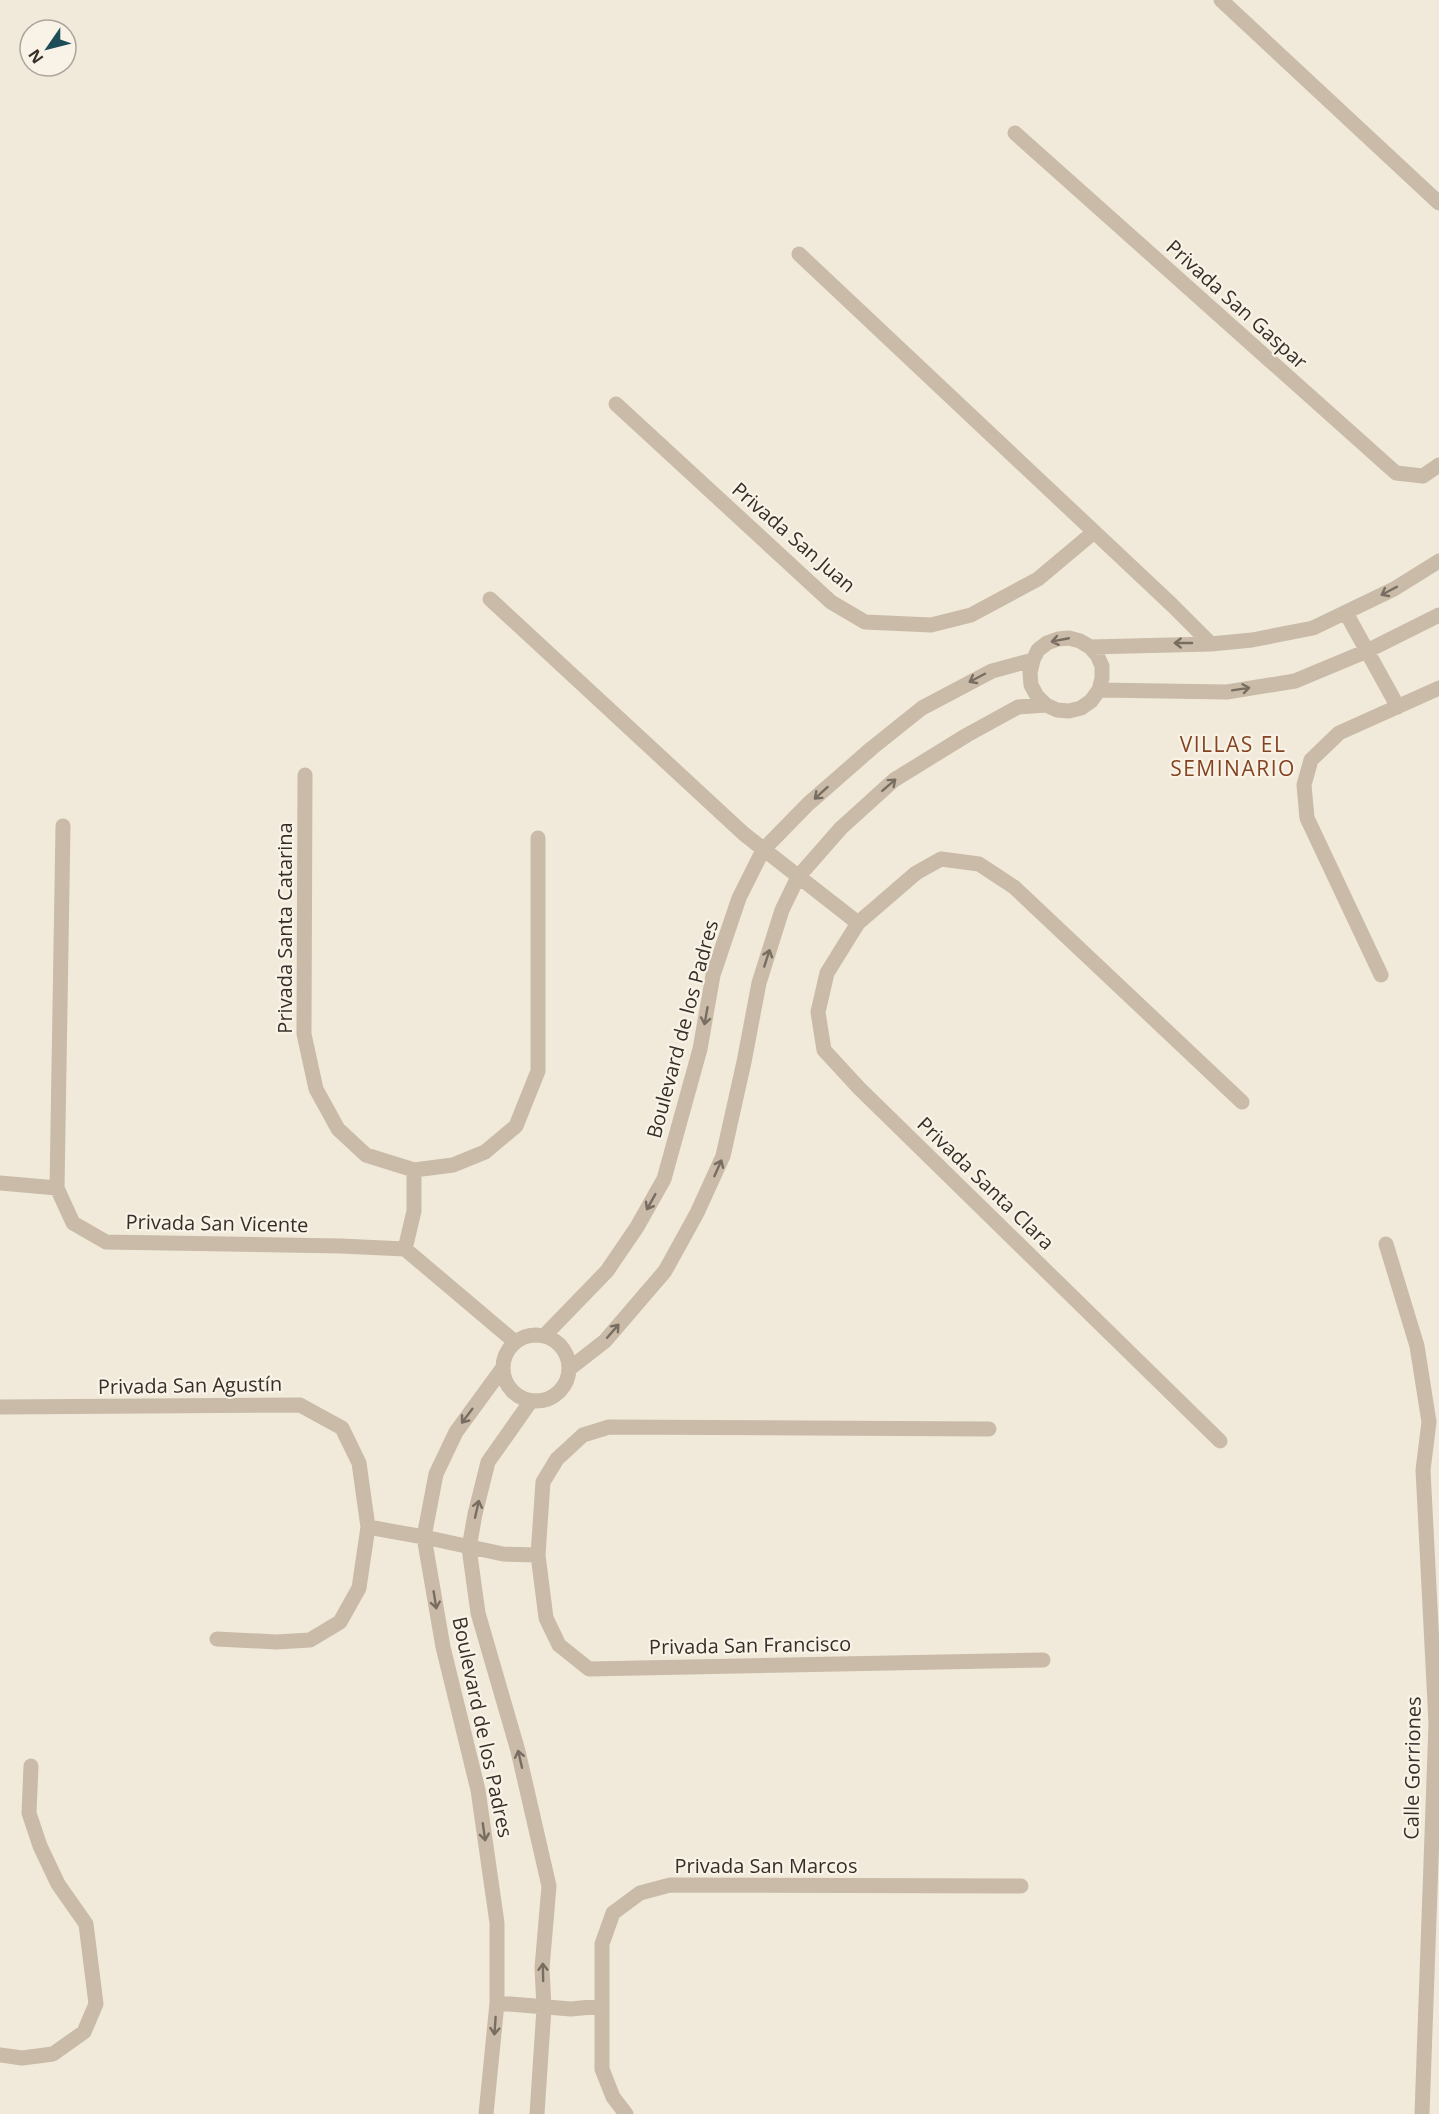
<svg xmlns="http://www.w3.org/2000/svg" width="1439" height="2114" font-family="'Open Sans',sans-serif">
	<rect width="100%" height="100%" fill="#f1eadb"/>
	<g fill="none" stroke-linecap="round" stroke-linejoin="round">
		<path stroke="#c9bba7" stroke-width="15" d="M1221,0L1439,203
			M1015,133L1396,473L1423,476L1439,465
			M799,254L1172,605L1211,644
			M616,404L831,602L865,622L931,625L971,615L1038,579L1094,532
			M490,599L744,834L858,923
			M1346,613L1398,707
			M1090,647L1211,644L1252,640L1313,628L1394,589L1439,561
			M1099,690L1227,692L1295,681L1367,651L1439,615
			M305,775L304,1034L316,1089L338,1129L366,1155L414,1170L453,1165L485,1152L516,1126L538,1071V838
			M63,826L57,1188L73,1223L106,1242L341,1246L405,1249
			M1381,975L1307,818L1304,785L1311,760L1339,733L1439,688
			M0,1183L57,1188
			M1386,1244L1417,1346L1429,1422L1423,1470L1436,1723L1422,2114
			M405,1249L515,1342
			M405,1249L414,1211V1170
			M503 1368a33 33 0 1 1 66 0a33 33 0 1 1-66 0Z
			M544,1336L607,1271L637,1227L664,1179L700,1049L713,975L739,898L763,850L808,804L872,748L922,708L992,671L1033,660
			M569,1369L605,1341L665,1271L697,1213L723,1156L744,1062L759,983L782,910L798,877L841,828L894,780L967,735L1018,707L1046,705L1057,710L1069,711L1081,708L1091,701L1099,690L1102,678V666L1097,655L1090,647L1080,641L1069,638L1058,639L1047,643L1038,650L1033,660L1030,673L1031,685L1037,696L1046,705
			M531,1401L488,1462L475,1514L469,1548L478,1613L518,1751L549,1886L542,1968L544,2008L537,2114
			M0,1407L300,1405L342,1428L359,1463L368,1527L359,1588L340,1622L310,1640L277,1642L217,1639
			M989,1429L609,1427L583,1435L557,1459L543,1482L538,1555L546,1618L559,1645L589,1669L1043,1660
			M1220,1441L859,1088L824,1050L818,1012L827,973L858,923L916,873L941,859L979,864L1014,887L1242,1102
			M368,1527L424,1537L503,1554L538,1555
			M497,2003L571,2009L601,2006
			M0,2055L22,2058L53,2054L84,2032L96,2004L86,1924L58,1884L40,1846L29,1813L31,1766
			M486,2114L497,2003V1923L478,1790L443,1647L424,1537L436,1474L456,1432L502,1369
			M626,2114L613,2097L602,2069V1944L613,1913L640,1893L670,1885L1021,1886"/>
	</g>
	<defs><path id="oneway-shaft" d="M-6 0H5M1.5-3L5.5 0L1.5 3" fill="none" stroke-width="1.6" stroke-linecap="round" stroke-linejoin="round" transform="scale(1.5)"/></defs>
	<g stroke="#786d61">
		<use href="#oneway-shaft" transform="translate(1389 591) rotate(152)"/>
		<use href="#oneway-shaft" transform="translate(1060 640) rotate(169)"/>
		<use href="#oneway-shaft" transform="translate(1183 643) rotate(-180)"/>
		<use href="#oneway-shaft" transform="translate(977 678) rotate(152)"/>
		<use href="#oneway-shaft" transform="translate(1241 689) rotate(-9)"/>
		<use href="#oneway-shaft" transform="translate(889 785) rotate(-41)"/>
		<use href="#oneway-shaft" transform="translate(821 793) rotate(138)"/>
		<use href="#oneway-shaft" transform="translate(767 958) rotate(-72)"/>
		<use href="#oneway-shaft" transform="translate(706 1016) rotate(100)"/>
		<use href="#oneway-shaft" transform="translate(718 1168) rotate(-66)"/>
		<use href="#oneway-shaft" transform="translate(651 1202) rotate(119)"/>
		<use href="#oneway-shaft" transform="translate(613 1331) rotate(-49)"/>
		<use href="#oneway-shaft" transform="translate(467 1416) rotate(127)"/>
		<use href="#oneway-shaft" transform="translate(477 1509) rotate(-77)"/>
		<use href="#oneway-shaft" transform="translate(435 1600) rotate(81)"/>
		<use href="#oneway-shaft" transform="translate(520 1759) rotate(-103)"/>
		<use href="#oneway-shaft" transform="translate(484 1832) rotate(82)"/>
		<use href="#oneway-shaft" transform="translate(543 1972) rotate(-91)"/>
		<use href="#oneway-shaft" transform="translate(495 2026) rotate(94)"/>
	</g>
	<g text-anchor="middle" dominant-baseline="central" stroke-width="4.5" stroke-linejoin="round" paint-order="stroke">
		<g font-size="20" fill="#362e28" stroke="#f9f3e7">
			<text transform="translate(1237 304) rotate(42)">Privada San Gaspar</text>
			<text transform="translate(794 537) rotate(41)">Privada San Juan</text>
			<text transform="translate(284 928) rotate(-90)">Privada Santa Catarina</text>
			<text transform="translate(682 1029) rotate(-75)">Boulevard de los Padres</text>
			<text transform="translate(986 1183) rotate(44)">Privada Santa Clara</text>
			<text transform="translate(217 1223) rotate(1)">Privada San Vicente</text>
			<text transform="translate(190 1385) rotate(-1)">Privada San Agustín</text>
			<text transform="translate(750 1645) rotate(-1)">Privada San Francisco</text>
			<text transform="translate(483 1727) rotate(78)">Boulevard de los Padres</text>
			<text transform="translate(1412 1768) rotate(-89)">Calle Gorriones</text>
			<text x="766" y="1865">Privada San Marcos</text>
		</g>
		<g font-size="21" letter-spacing="1.5" fill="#844422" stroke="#f9f3e7">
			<text x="1233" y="744">VILLAS EL<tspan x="1233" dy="24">SEMINARIO</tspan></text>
		</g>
	</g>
	<g transform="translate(48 48) rotate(235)"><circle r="28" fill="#f9f3e7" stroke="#aba49b" stroke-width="1.5"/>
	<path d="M0-4.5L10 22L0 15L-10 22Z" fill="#1e4d57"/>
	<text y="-9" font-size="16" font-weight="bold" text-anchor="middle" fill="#362e28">N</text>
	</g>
</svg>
